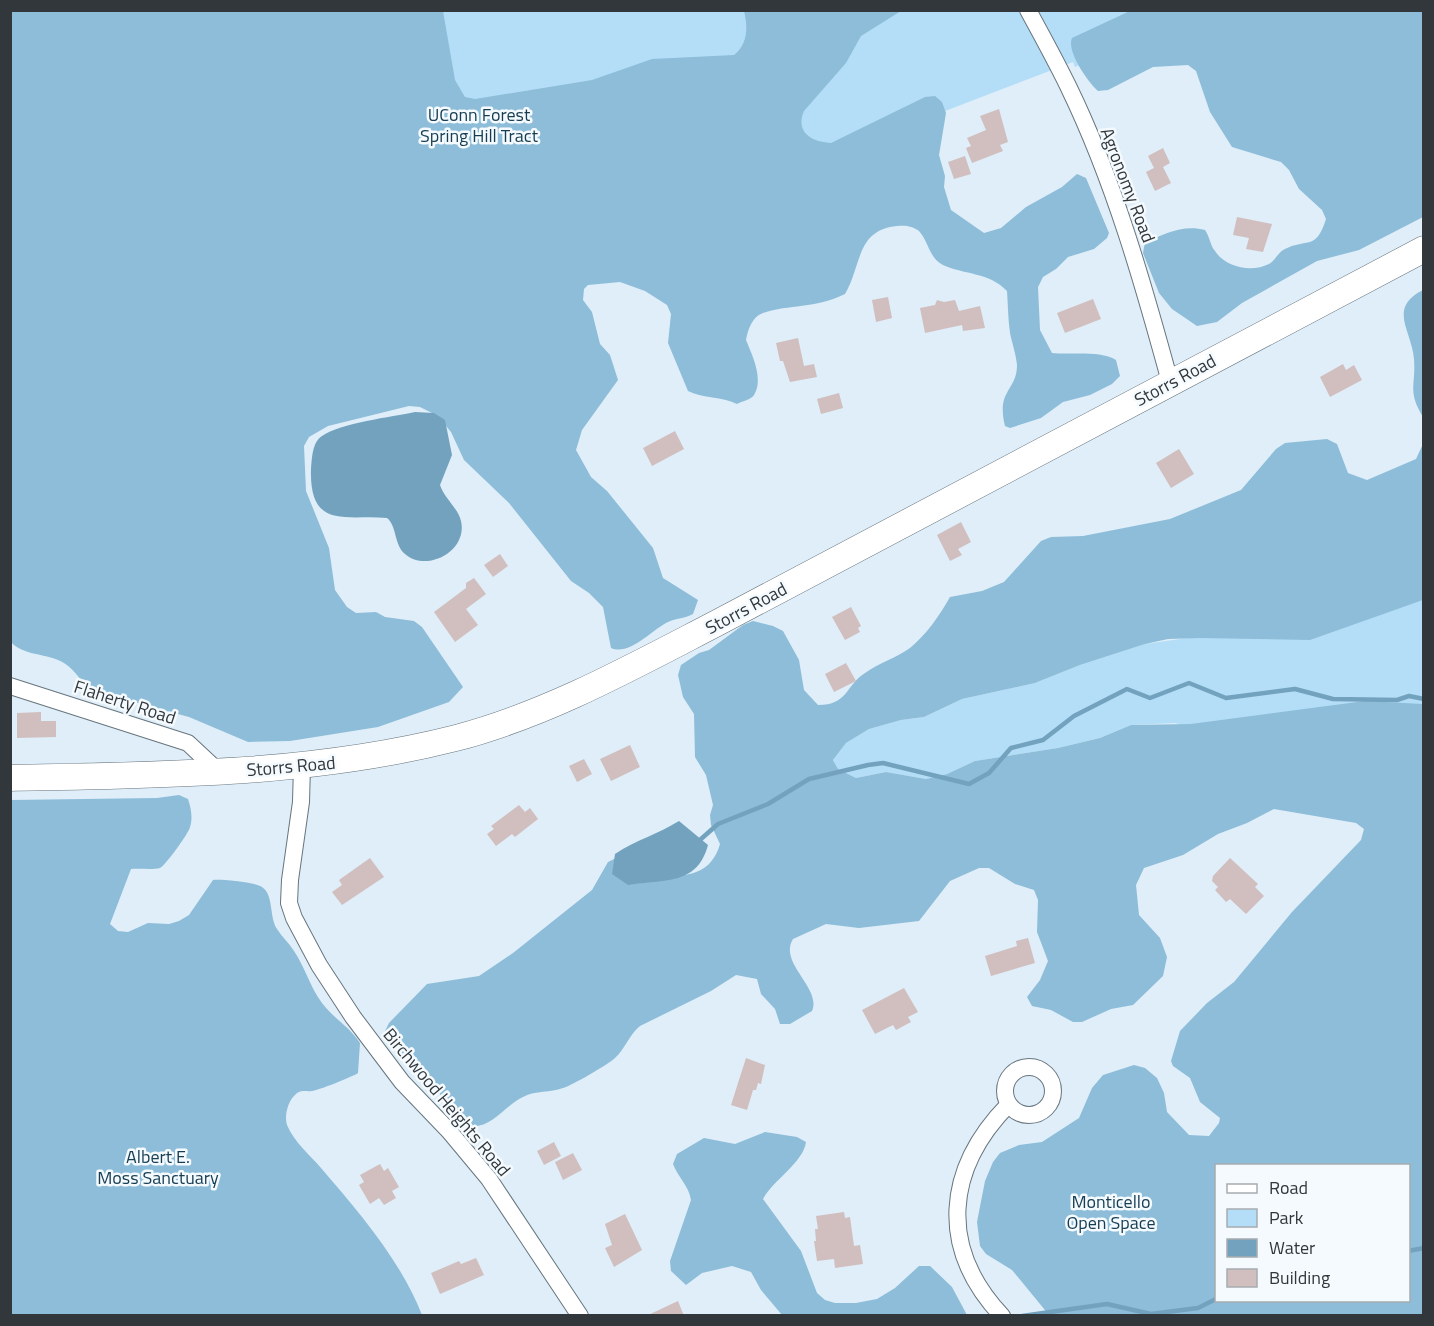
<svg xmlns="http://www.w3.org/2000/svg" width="1434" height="1326" font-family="'Titillium Web',sans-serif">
	<rect width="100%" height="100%" fill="#dfeef8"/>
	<path fill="#b4def7" d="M166,11H1201L1075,67L1073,62L927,118L467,242Z
		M1423,600V786L1175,723L1131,725L1100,738L1058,748L975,761L947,774L926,779L886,772L856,778L838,769L833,760L846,743L869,729L901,720L924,717L962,699L1035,683L1080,665L1145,644L1399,608Z"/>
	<path fill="#8dbdd9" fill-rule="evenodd" d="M1132,10L1423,11V217L1359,250L1317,261L1242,303L1217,322L1197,326L1172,309L1159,293L1143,253L1145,242C1165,234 1183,224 1205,230C1210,237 1210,245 1215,251C1225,267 1251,273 1269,264C1275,261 1278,252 1285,249C1307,238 1316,251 1326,219L1322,210L1299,189L1289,170L1281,162L1232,147L1210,112L1196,71L1188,65L1153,67L1108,90L1098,91C1088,82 1066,51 1072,38Z
		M10,11H443L455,80L465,97L475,99L592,80L652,59L734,55C748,44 748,27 744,11H901L861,36L846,63L804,111C795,132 811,142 831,143L925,97L935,96L942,102L946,113L939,155L945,176L944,187L951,210L984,233L1001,228L1026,207L1062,187L1077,174L1086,178L1109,233L1107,238L1094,249L1068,257L1056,269L1043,277L1038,287L1040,330L1052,353C1071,355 1100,350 1116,360L1120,376L1112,384L1090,395L1063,402L1041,418L1010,428L1005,426C996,390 1017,391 1017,365C1016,354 1012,343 1010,333C1008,319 1008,305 1007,291C989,272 965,275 943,265C929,258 929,242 919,231C913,226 905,225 897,226C856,230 862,265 845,294C815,309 789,304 763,313C752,317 748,329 746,340C752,355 764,379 754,395C751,400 742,401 737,404C721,396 704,399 688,391L668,343L671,314L667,305L645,291L620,282L588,285L584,289L583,300L592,312L600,344L610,355L618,380L582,430L576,450L591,477L607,491L653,548L663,578L698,600L693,614C685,619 674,618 666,623C651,631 629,656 611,648L603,607L589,593L571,581L509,503L464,460L451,432L438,416L420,407L409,406L328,426L309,437L304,446L306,491L329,548L335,590L347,607L356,613L376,612L385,617L414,621L422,627L463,687L449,702L378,727L290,741L248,742L189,717L97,692C82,686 77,671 64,663C48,653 23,656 11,642Z
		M1423,290V417C1407,390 1416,387 1414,359C1412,331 1387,308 1423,290Z
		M1327,439L1337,444L1348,473L1367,480L1416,459L1423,444V600L1310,640L1200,638L1168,639L1145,644L1080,665L1035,683L962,699L924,717L901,720L869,729L846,743L833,760L838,769L856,778L886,772L926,779L947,774L975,761L1058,748L1100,738L1131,725L1191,724L1365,701L1423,704V1315H1049L1012,1270L986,1254L980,1246L977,1222L985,1181L993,1162L1000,1153L1019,1145L1042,1142L1079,1118L1092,1088L1103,1075L1134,1065L1145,1068L1157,1078L1164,1093L1167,1112L1189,1135L1209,1136L1219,1123L1220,1118L1200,1102L1190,1078L1173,1066L1171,1061L1180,1031L1207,1003L1234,982L1292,912L1361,840L1364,829L1356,823L1274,809L1247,823L1218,834L1183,855L1144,868L1136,885L1139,915L1160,938L1167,957L1163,976L1133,1005L1111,1009L1082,1022H1073L1051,1010L1032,1006L1027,997L1040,980L1048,961L1037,932L1038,900L1034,890L1015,884L989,868H979L950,881L919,921L859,928L826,924L793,939C778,963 822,988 812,1011L790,1024H780L775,1009L761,994L757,979L736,975L711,991L640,1026C629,1035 625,1049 615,1058C609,1064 571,1086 563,1088C550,1093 536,1090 523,1097C504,1106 491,1130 468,1126C445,1123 447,1099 434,1086C415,1064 400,1061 384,1033L389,1023L427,984L479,976L513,953L592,890L608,862L618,857L641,876C673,875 709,883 720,844L711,825L710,815L713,805L706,775L695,757L694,714L683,697L678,675L681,665L699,653L709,650L743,625L753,621L773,626L783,631L799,660L804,690L818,705C848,705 845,686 865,673C879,663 896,658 910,648C926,635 940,615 950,597L982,591L1004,582L1041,541L1051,537L1083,536L1170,519L1241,490L1276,449L1285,443ZM1216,1166H1408V1300H1216Z
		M179,795L188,799C191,808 193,818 190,827C189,833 165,866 160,868C151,870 140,868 131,869L110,924L118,931L128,932L148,923L169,924L179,921L189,915L213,880C220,879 255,882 262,887C274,895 269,917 277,929C282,937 289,943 294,951C305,967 310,987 322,1003C333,1018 350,1027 360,1043L358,1073C354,1076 317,1091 312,1091C305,1092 301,1089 295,1095C288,1101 284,1116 287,1125C294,1142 310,1155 321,1168C359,1212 401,1261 422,1315H11V800L157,798Z
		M765,1132L797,1137L806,1142C803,1163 773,1180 763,1199L801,1251L817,1293L825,1300L835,1303H856L877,1299L895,1288L919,1266H930L952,1287L967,1315H782L761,1290L751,1272L732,1266L702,1273L686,1285L671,1271L670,1261L691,1200C689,1186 678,1177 673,1164L677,1154L704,1138L735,1144Z"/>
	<path fill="#73a2be" d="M415,412L434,413L445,420L452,455L440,485C444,498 458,508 461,521C468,551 427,573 405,554C394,545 397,526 387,518C347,514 309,531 311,469C312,459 312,442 322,436C340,423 392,417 415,412Z
		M679,821L708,845C697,886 664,879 628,885L612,874L615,854C636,840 658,834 679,821Z"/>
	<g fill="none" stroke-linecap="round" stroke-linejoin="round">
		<path stroke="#73a2be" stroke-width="4.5" d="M701,839L718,824L768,804L809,779L868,765L883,763L969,784L989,773L1011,748L1043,740L1074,716L1127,689L1150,698L1189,683L1226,698L1295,689L1333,699L1397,700L1409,696L1424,699
			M1408,1251L1424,1248
			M1022,1316L1107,1304L1151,1314L1198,1308L1216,1299"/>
	</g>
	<path fill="#d1bebf" d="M999,109L1008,142L1000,145L1003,151L972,163L966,148L971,146L967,138L986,130L980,116Z
		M1163,148L1170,163L1163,167L1171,183L1155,191L1146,172L1154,168L1148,156Z
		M965,156L971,174L954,179L948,162Z
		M1237,217L1272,224L1263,252L1246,249L1249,238L1233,235Z
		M888,297L892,318L876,322L872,300Z
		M1093,299L1101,319L1065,333L1057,313Z
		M937,300L944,302L955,300L959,311L980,306L985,328L963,331L962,325L925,333L920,308L935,305Z
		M798,338L804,366L814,364L817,377L790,382L783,361H780L776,343Z
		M1343,364L1346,370L1354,365L1362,380L1330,397L1320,377Z
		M839,393L843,408L821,414L817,399Z
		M675,431L684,449L652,466L643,448Z
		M1179,449L1194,474L1171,488L1156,463Z
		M961,522L971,542L958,549L962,555L950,561L937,535Z
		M500,554L508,566L493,577L484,565Z
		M474,578L486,594L466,609L478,625L455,642L434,612L466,588V583Z
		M851,607L861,626L858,628L860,632L845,640L832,617Z
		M846,663L856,681L834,692L825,674Z
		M41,712V721H56V737L17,738V713Z
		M630,745L640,767L611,781L600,759Z
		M584,759L592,774L577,782L569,766Z
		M519,805L525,812L530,808L538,819L515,837L512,834L496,846L487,834L494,829L491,826Z
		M370,858L384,877L342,905L332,892L342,885L339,880Z
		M1230,858L1258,884L1255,887L1264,896L1246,914L1230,899L1226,902L1215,890L1218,887L1212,881L1213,876Z
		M1028,938L1035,963L991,976L985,956L1017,946L1016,941Z
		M904,988L918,1012L908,1017L911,1022L896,1030L893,1025L875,1034L862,1010Z
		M746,1058L765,1065L761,1084L758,1083L756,1090H753L747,1110L731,1105Z
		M554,1142L561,1156L544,1165L537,1151Z
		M573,1153L582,1170L563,1180L555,1162Z
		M380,1164L384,1171L388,1168L399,1187L392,1191L396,1198L384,1205L379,1198L370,1204L359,1185L364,1182L360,1175Z
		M844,1212L845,1218L850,1217L854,1246L860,1245L863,1264L835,1268L834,1259L817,1261L814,1241H816L815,1229H818L816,1216Z
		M625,1214L642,1250L614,1267L605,1248L612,1245L605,1224Z
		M476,1258L484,1275L440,1294L431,1273L459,1261L461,1264Z
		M678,1301L684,1316H646Z"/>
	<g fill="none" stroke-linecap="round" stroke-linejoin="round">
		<g stroke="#67757e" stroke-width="18">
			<path id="minor" d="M1028,10C1042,36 1056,61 1069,88C1114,181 1143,283 1170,382
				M10,686L188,743L219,772
				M302,766L301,802L290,880L289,903L294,918L319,965L353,1017L402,1082L449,1131L489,1179L580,1316
				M1005 1091a24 24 0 1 1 48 0a24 24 0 1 1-48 0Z
				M1002,1316C938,1248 945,1169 1009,1104"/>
		</g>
		<g stroke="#67757e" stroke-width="27">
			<path id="primary" d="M10,778C160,775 310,775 456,738C548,714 634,666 717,623L1424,249"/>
		</g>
		<use href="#minor" stroke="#fff" stroke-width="16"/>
		<use href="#primary" stroke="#fff" stroke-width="26"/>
	</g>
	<g text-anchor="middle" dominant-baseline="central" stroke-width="5" stroke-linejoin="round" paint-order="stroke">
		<g font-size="18" fill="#163d52" stroke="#f4fafe">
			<text x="479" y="114">UConn Forest<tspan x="479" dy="21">Spring Hill Tract</tspan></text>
			<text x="158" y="1156">Albert E.<tspan x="158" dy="21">Moss Sanctuary</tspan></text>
			<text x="1111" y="1201">Monticello<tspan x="1111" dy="21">Open Space</tspan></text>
		</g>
		<g font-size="18" fill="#31373b" stroke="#f4fafe">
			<text transform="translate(1128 185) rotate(69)">Agronomy Road</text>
			<text transform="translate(1175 380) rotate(-28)">Storrs Road</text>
			<text transform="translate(746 608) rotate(-28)">Storrs Road</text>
			<text transform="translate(125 702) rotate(18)">Flaherty Road</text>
			<text transform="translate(291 766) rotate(-5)">Storrs Road</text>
			<text transform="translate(447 1102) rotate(50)">Birchwood Heights Road</text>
		</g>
	</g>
	<rect width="1434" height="1326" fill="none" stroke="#31373b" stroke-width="24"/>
	<rect x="1215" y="1164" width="195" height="138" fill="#f4fafe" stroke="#a6acb0" stroke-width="1.5"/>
	<rect x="1227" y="1184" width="30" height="9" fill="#ffffff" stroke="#a6acb0" stroke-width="1.5"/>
	<text x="1269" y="1194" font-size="18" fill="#31373b">Road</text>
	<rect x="1227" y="1209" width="30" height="18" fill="#b4def7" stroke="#a6acb0" stroke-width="1.5"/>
	<text x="1269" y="1224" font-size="18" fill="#31373b">Park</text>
	<rect x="1227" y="1239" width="30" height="18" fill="#73a2be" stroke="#a6acb0" stroke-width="1.5"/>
	<text x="1269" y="1254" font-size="18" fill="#31373b">Water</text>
	<rect x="1227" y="1269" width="30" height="18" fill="#d1bebf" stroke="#a6acb0" stroke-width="1.5"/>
	<text x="1269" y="1284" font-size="18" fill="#31373b">Building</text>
</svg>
